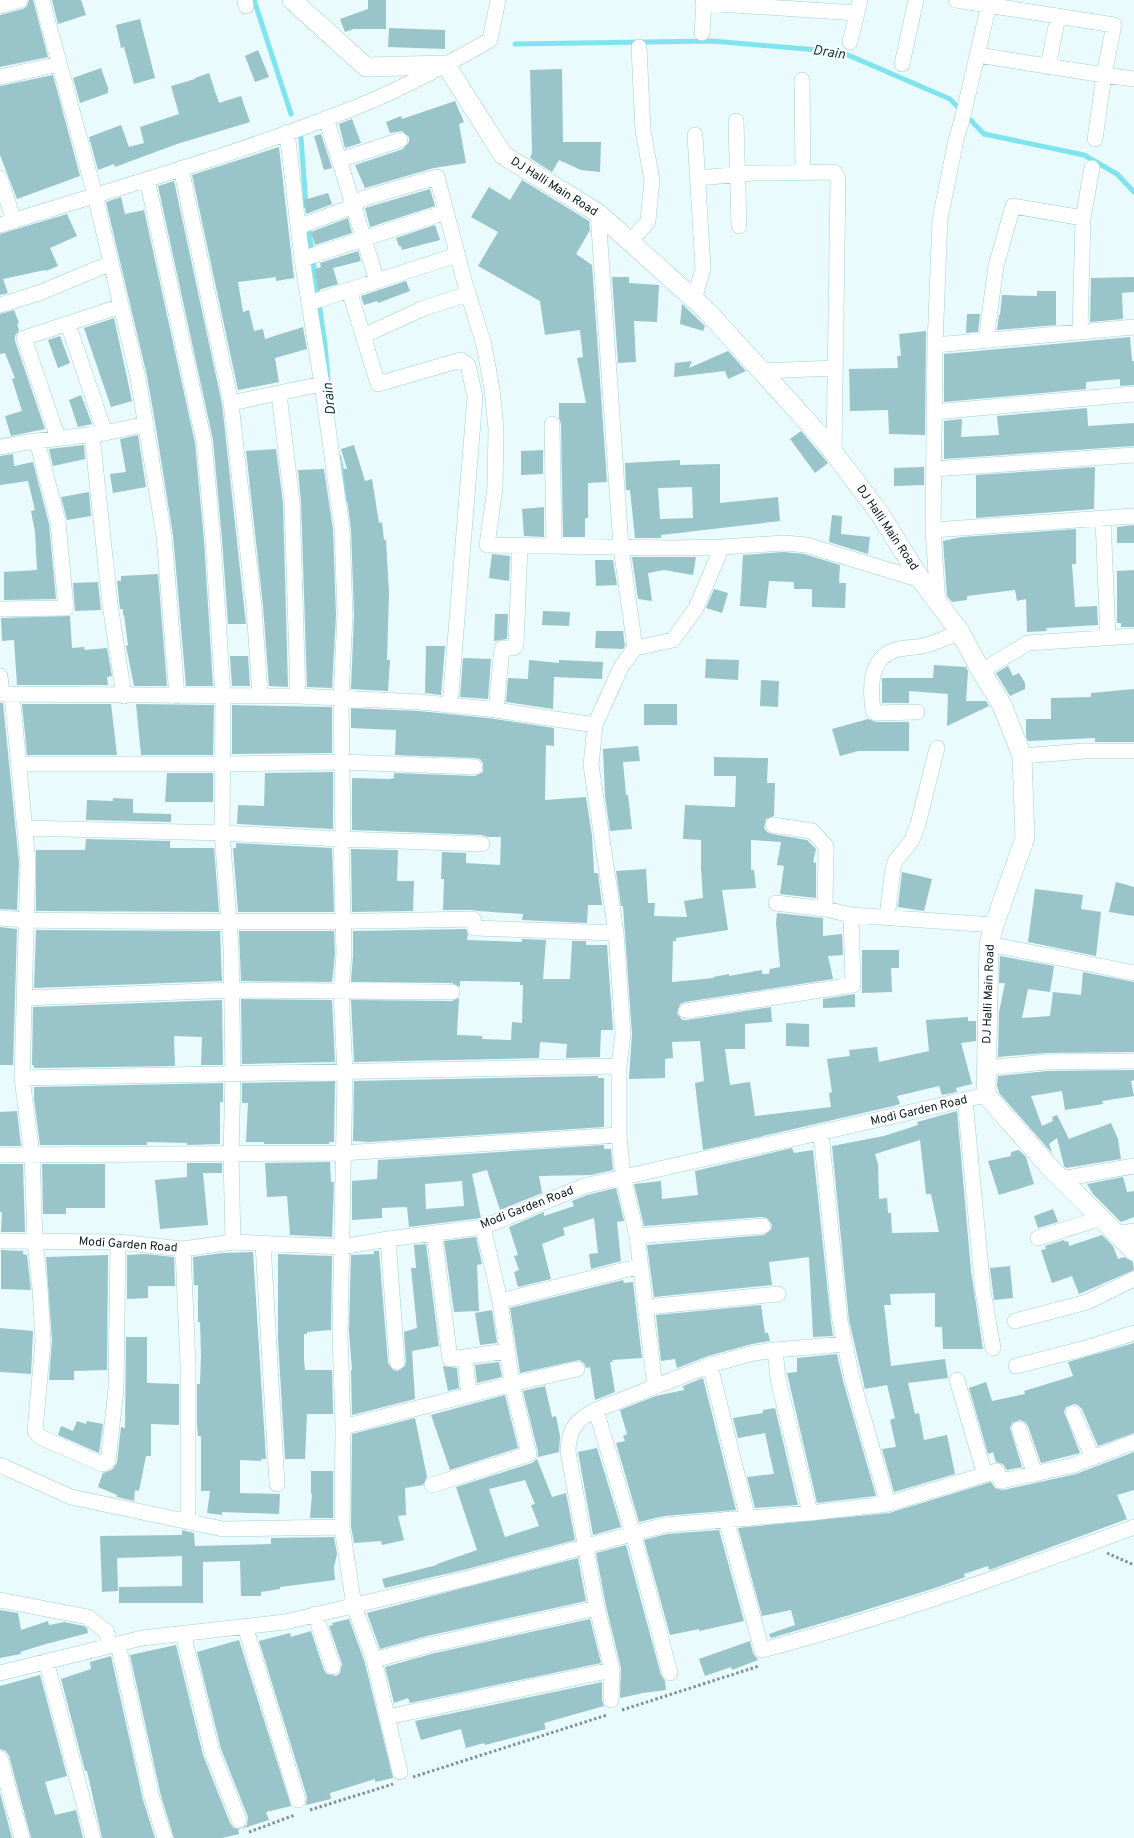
<svg xmlns="http://www.w3.org/2000/svg" width="1134" height="1838" font-family="Overpass,sans-serif">
	<rect width="100%" height="100%" fill="#eafbfd"/>
	<g fill="none" stroke-linecap="round" stroke-linejoin="round">
		<path stroke="#80e4ee" stroke-width="5" d="M254,0L291,114
			M515,44L712,41L841,52L950,99L984,134L1084,155L1117,174L1134,192
			M301,138L306,206
			M308,224L325,345L328,379
			M339,457L347,500"/>
	</g>
	<path fill="#99c4c9" fill-rule="evenodd" d="M29,0H33L48,57L0,67V15L23,9L27,6Z
		M52,0H81L86,15L58,24Z
		M368,0H386V29H354L345,32L340,19L368,9Z
		M140,19L155,78L134,84L124,47L121,48L116,25Z
		M389,28L445,30V49L388,47Z
		M258,50L269,77L255,82L245,56Z
		M101,68L108,88V93L80,103L73,78Z
		M562,69L563,142H601L600,172L581,170L559,160L552,172L530,158L532,153L530,70Z
		M209,73L219,103L241,96L250,122L177,144L115,167L114,164L98,170L89,137L121,125L129,147L144,143L140,127L179,114L171,86L195,79V78Z
		M53,75L80,176L17,199L0,155V86Z
		M455,101L464,122L459,124L466,163L434,168L365,188L355,165L403,149L409,142V137L402,131L390,133L386,122L401,116L402,119Z
		M352,119L361,143L345,148L339,124Z
		M321,134L332,168L324,170L314,136Z
		M279,147L294,278L276,281V277L238,282L243,312L249,310L254,331L263,329L265,339L303,327L307,349L275,358L279,382L238,390L192,175Z
		M522,180L589,221L590,230L576,254L592,265L607,482L588,483V518H585V537H563L561,424L559,418V403H586L577,358L583,357L580,330L545,335L540,301L478,266L498,232L471,217L489,187L510,200Z
		M174,181L222,404L246,624H228L222,539L213,440L158,186Z
		M430,189L435,206L370,227L365,208Z
		M328,193L332,204L306,214L304,200Z
		M121,197L125,214L144,210L195,443L204,541L213,686H186L173,535L155,422L147,376L106,202Z
		M67,214L77,236L50,248L58,266L46,271L45,270L3,279L8,293L0,295V234Z
		M348,218L352,233L315,245L311,232Z
		M435,225L440,240L402,250L401,246H399L396,238Z
		M358,251L361,261L333,268L338,284L318,290L315,269L321,267L320,263Z
		M612,277H629V283L659,285L657,322L634,321L636,362L618,363Z
		M1134,277V292L1122,293L1123,319L1090,322L1091,278Z
		M406,281L410,291L378,303L377,301L364,305L361,296Z
		M1037,291H1056V325L997,330L999,315H1000L1002,295L1037,296Z
		M682,304L705,326L703,331L680,324Z
		M14,310L19,323L17,324L19,330L15,336V341L45,429L11,436L5,416L22,411L12,379L15,378L5,353L0,354V314Z
		M967,314H980L978,332L966,333Z
		M114,318L132,401L111,407L84,328Z
		M926,331L925,435L889,434L888,410L850,411L849,369L898,368L897,356H901L899,334Z
		M60,336L70,363L58,368L48,340Z
		M1130,337L1132,361H1134V385L1120,386V379L1086,382V389L944,402V354Z
		M728,351L746,371L728,379L725,371L674,377L675,363L692,361L689,368Z
		M81,395L92,424L78,427L69,400Z
		M1087,408L1088,426L1134,423V446L944,459V421L962,419L961,437L999,435L997,416Z
		M801,431L828,463L815,473L790,439Z
		M138,435L146,487L113,493L110,474L126,472L120,439Z
		M84,445L85,459L53,466L49,449Z
		M354,445L365,481L372,479L379,523L382,522L384,540H386L389,593L387,660H390L388,691L351,689L354,615L351,529L343,469H347L341,449Z
		M276,449L283,503L288,687L269,686L263,606L246,451Z
		M543,450V474L521,475V451Z
		M13,454L14,466L33,462L49,524L56,599L4,600V572L37,570L35,532L31,511L35,510L28,481L0,485V456Z
		M680,460V465L720,464V503L778,497L780,521L661,535V538H635L630,490H626L625,463ZM692,487L693,518L660,519L658,488Z
		M924,467V485L894,486V468Z
		M1095,467L1094,509L976,518V475Z
		M324,469L333,530L336,615L332,688L307,687L301,502L298,470Z
		M89,492L91,516L67,520L61,497Z
		M544,507V537L524,536L522,509Z
		M832,515L842,516L841,534L870,537L868,554L829,542Z
		M1134,525V543H1117V527Z
		M1076,529V564H1072L1075,607L1097,606L1098,625L1046,628L1047,631L1027,632L1026,599L1017,601L1015,590L967,596V600L952,602L947,596L943,541L962,537Z
		M784,552L804,554L840,565L839,583H846L845,608L812,607V589H794V582L769,581L766,608L740,606L743,555Z
		M492,554L510,556L509,581L489,578Z
		M632,557H696L693,575L664,570L648,573L652,601L638,599Z
		M595,560H613L617,585L596,586Z
		M1134,570V627H1121V623H1117V571Z
		M158,574L167,686H134L126,646L128,645L124,615H123V609H120L117,581H121V576Z
		M98,582L101,610L75,611L73,583Z
		M714,589L728,593L722,613L706,608Z
		M543,611L570,612L569,626L542,625Z
		M495,614H508L507,639L494,641Z
		M70,616L72,648L84,647L85,650L107,648L112,676L107,677L108,685H17L14,640L2,641L1,618Z
		M596,631H623L625,646L623,649L595,648Z
		M426,646H445L441,695L425,693Z
		M230,656H248L250,686H232Z
		M463,658L491,659L488,699L460,697Z
		M706,659L739,660L738,680L705,678Z
		M529,660L559,663V660L603,662L602,679L554,677L553,709L506,702L508,678L528,679Z
		M934,665L966,667L968,671L966,701H986L989,706L947,726L948,694L909,691V703H882V678H933Z
		M1008,666L1013,676L1019,673L1025,683V689L1010,696L996,673Z
		M761,680L779,681L778,707L760,706Z
		M1134,689V742H1095V738L1028,741L1026,737V719H1051V698L1091,697V693Z
		M0,703H3L19,863L17,910L0,909Z
		M22,704H111L117,755H27Z
		M136,704L214,705L213,755H141Z
		M644,704H677V725H644Z
		M232,705L332,707V753L232,754Z
		M351,708L419,711L488,718L554,728V746L546,745L545,800L586,797L592,836L594,873H598L602,905H588L587,923L522,920L523,914L478,911L473,910H443L444,879H441L442,852L466,853V863L500,865L501,837H488L482,835L352,830V778L390,779L394,778V773L475,776L483,772V763L480,759L475,758L395,755L396,730L351,728Z
		M868,719L876,722H909V751H858L840,756L832,729Z
		M638,746L640,761L623,762L626,795H628L632,829L610,831L605,796L603,749Z
		M714,757L768,758L767,783H775L774,816L766,819L764,828L767,832L772,834L807,840L816,849L813,862L816,863V898L780,894L784,866L777,865L781,842L751,840V870H754L756,888L722,890L728,930L676,938V941H673L672,982L714,978L713,977L729,974V976L762,970V974H769L770,969L780,967L776,923L777,913L823,918V936L842,934L843,955L828,956L833,979L685,1002L680,1004L677,1013L682,1020H687L771,1007L772,1022L745,1024V1049H725L730,1085L750,1082L755,1116L831,1107L829,1093L832,1092L827,1059L850,1056L849,1050L877,1047L879,1062L929,1051L926,1020L968,1017V1021H976V1041L961,1043L972,1084L956,1088L957,1092L942,1095L939,1086L897,1096L900,1104L889,1107L703,1150L695,1083L704,1081L700,1041L672,1042L673,1058L665,1059V1078L629,1079L632,1034L623,906H621L616,871L646,869L648,903H655L654,916L687,917L684,901L703,898L701,868V840L683,839L685,805L735,807L736,776H714Z
		M333,772V829L237,824L238,805L264,806L265,773Z
		M167,773H213V802H165Z
		M113,798L133,799V813L171,814V822L86,820L87,800L113,801Z
		M86,839L170,841V848H214L219,912L36,911V850H85Z
		M236,843L332,848L334,912H238L233,848H236Z
		M351,849L398,850L397,881H414L413,911L352,912Z
		M902,872L932,879L924,911L898,907Z
		M1116,882L1134,887V916L1109,912Z
		M1035,889L1083,895L1081,909L1101,912L1096,956L1028,942Z
		M0,927L17,929L13,1065H0Z
		M466,929L468,934L467,940L522,942V939L546,940L543,979H570L572,941H586V945H607L613,1030H601L600,1057L566,1058L567,1044L540,1042L539,1058L354,1062L351,1000L452,1001L459,998L457,1035L482,1036V1039L511,1040L512,1022L522,1023L523,985H520V982L460,981V987L452,983L351,982L353,955V931Z
		M36,930L220,931L222,981L34,988Z
		M239,931H334L335,954L332,982L241,981Z
		M862,950H899V968H891L892,992L862,993Z
		M1000,956L1054,966L1050,992L1028,989L1022,1018L1050,1016L1053,992L1081,995L1083,972L1134,982V1052L1046,1053L998,1057L999,1012L1005,983H999Z
		M855,994V1007L823,1008V999Z
		M241,999L332,1000L335,1062L242,1064Z
		M222,1000L223,1065H201L202,1037L174,1036L175,1066L34,1068V1065H32L33,1007Z
		M786,1023L809,1024V1047L786,1046Z
		M1134,1070V1080L1131,1081L1134,1096L1102,1101L1103,1104L1065,1110L1062,1091L1031,1096L1042,1126L1053,1121L1052,1117L1057,1115L1069,1139L1111,1123L1118,1139L1121,1159L1066,1168L1064,1166L1057,1138L1049,1144L1052,1153L999,1093L997,1085L998,1076L1047,1071Z
		M598,1076V1078H604V1127L369,1142L353,1141L354,1081Z
		M335,1081L334,1142H329V1144H264V1142H246L248,1103H242V1083Z
		M223,1083V1102H220V1144L187,1145V1143L147,1142V1145H40L34,1099V1087Z
		M17,1111L21,1146H0V1112Z
		M957,1111L971,1271L983,1349H943L942,1327H935V1293L890,1294L891,1305H884L891,1366L945,1359L948,1378L908,1383L915,1414L919,1413L924,1440L947,1435L955,1474L894,1492L882,1449L896,1447L890,1420L895,1418L887,1385L865,1389L849,1320L832,1146L884,1136L918,1125L917,1122ZM920,1140L926,1194H931L939,1232L892,1233L891,1213H888L887,1198L879,1199L878,1164L875,1154Z
		M604,1145V1149H611L613,1170L591,1175L539,1176L542,1193L500,1210L487,1170L472,1174L481,1218L409,1227L407,1207L382,1208V1218L352,1220V1181L377,1179L378,1160ZM462,1181L464,1206L426,1209L425,1184Z
		M792,1148L794,1153L813,1150L831,1322L833,1336L813,1337L809,1257L769,1262L772,1285L654,1297L647,1245L764,1235L771,1230L772,1225L767,1218L762,1217L644,1226L634,1184L661,1181L662,1199L698,1195L695,1171Z
		M1019,1150L1026,1157L1034,1184L999,1195L988,1161L1011,1156V1152Z
		M330,1162L331,1182H334L332,1237L290,1235L287,1196L267,1197L265,1163Z
		M187,1163H222V1173H203L208,1225L160,1229L155,1180L187,1177Z
		M0,1164H23L25,1232H1L2,1212H0Z
		M42,1164H105V1208H66V1214H43Z
		M1123,1177L1127,1192L1134,1191V1217L1121,1222L1093,1194L1087,1184Z
		M616,1188L624,1221L617,1222L621,1261L591,1269L589,1254L598,1253L594,1218L563,1228L565,1235L542,1244L551,1279L518,1287L514,1272L519,1270L514,1256L518,1255L509,1227L544,1212V1216L574,1206L572,1201L587,1195Z
		M1053,1209L1058,1222L1038,1228L1034,1216Z
		M1102,1235L1113,1246L1118,1259L1124,1257L1133,1262L1134,1270L1079,1294L1072,1276L1052,1283L1041,1250L1046,1249L1045,1246L1064,1240L1065,1242L1068,1241L1069,1246Z
		M476,1237L482,1264L477,1265L479,1311L454,1312L444,1241Z
		M426,1244L439,1346L412,1351L415,1399L352,1415L351,1370H352L349,1331L351,1255L374,1254V1251H379L388,1363L393,1370L398,1371L405,1366L406,1362L404,1332L417,1328L411,1268H416L414,1245Z
		M1,1250L23,1251V1254L27,1255L31,1290L1,1289Z
		M253,1252L266,1459H261V1461L240,1460V1493L280,1494L279,1514L222,1512V1515L207,1513L210,1491H201V1436H198L197,1425V1384H200L201,1356L200,1322H198V1285H194L193,1257L222,1253Z
		M145,1254L174,1257L175,1286H148V1298L127,1299V1255Z
		M278,1254L332,1256L331,1330L307,1332V1334H304V1360L305,1370H332L333,1414H307L305,1459H285L278,1339Z
		M108,1255L107,1370L74,1371V1380H49L52,1340L46,1257Z
		M1010,1266L1013,1298L994,1300L990,1268Z
		M623,1280L624,1283L633,1282L642,1358L612,1360L613,1362H610L615,1392L595,1400L590,1367L586,1368L584,1363L579,1360L520,1373L510,1308Z
		M761,1305L765,1333H768L770,1341L752,1344L708,1356L677,1368L675,1359L661,1361L656,1315Z
		M492,1310L497,1343L480,1345L475,1313Z
		M0,1328L33,1331L31,1374L0,1372Z
		M126,1337H147V1383L179,1384V1425L151,1424V1456H146L139,1491L135,1490L134,1501L117,1497V1495L98,1487L103,1473L112,1470L117,1463L121,1427L125,1428Z
		M1134,1343V1433L1098,1446L1082,1409L1078,1405L1074,1404L1066,1407L1064,1412L1080,1453L1041,1463L1028,1426L1025,1422L1020,1420L1012,1423L1010,1428L1022,1467L1007,1470L1003,1464L996,1462L993,1452L988,1454L969,1388L986,1382L992,1401L1025,1394L1024,1391L1073,1376L1068,1362Z
		M837,1354L843,1381L876,1496L817,1503L787,1373L797,1372V1358Z
		M499,1362L502,1377L477,1383L475,1365Z
		M443,1366L457,1368L459,1388L448,1391Z
		M703,1378L736,1510L664,1516L639,1522L616,1443L625,1441L623,1436L627,1434L620,1410L656,1396L684,1390L683,1386Z
		M545,1386L552,1417L556,1416L560,1436L559,1452L538,1457V1452L523,1391Z
		M505,1395L518,1448L450,1470L431,1415Z
		M775,1408L798,1505L755,1508L747,1477L774,1474L765,1433L738,1438L733,1418L763,1413V1410Z
		M415,1418L427,1477L423,1485L405,1488L406,1515L398,1516L404,1540L382,1545L381,1541L354,1543L351,1526L352,1434Z
		M77,1421L86,1424L87,1421L103,1424L99,1453L58,1435L61,1426L73,1431Z
		M597,1448L621,1527L593,1535L578,1452Z
		M1134,1452V1490L1117,1495L1127,1519L989,1570L988,1566L964,1574L965,1577L938,1587L853,1614L771,1638L769,1634L795,1625L791,1610L762,1616L738,1528L889,1513L991,1482L995,1488L1003,1490L1076,1474Z
		M537,1459L552,1497L566,1493L575,1540L467,1569L385,1588L382,1579L437,1565V1564L477,1550L456,1487L532,1463ZM525,1480L535,1504L531,1505L539,1526L505,1537L489,1489Z
		M311,1471H333V1518H310L312,1494H311Z
		M182,1530L194,1533L195,1546L271,1544V1538L334,1537L337,1554L334,1567L335,1580L280,1587V1589L261,1592V1596H241L240,1561L203,1562V1603H119V1587L182,1586V1556L117,1558L118,1591L102,1592L100,1536L182,1535Z
		M719,1530L744,1621L699,1631V1629L670,1635L644,1540L667,1534Z
		M626,1545L661,1675L665,1681L666,1690L643,1693L620,1698L621,1668L606,1606L596,1553Z
		M578,1558L586,1601L427,1636L380,1649L367,1613Z
		M0,1610L18,1613L21,1630L48,1621L49,1625L64,1622L84,1626L87,1628L88,1633L46,1644L20,1652L21,1654L0,1658Z
		M349,1619L365,1663L393,1778L375,1782V1779L330,1793L331,1799L306,1805L307,1797L259,1641L290,1633L291,1637L311,1631L324,1670L327,1674L336,1676L340,1673L342,1664L329,1626L333,1625L332,1623Z
		M590,1619L601,1663L410,1703L408,1698L394,1703L385,1667L431,1654Z
		M239,1640L291,1806L266,1812L269,1820L238,1830L239,1834L222,1838H174L161,1796L130,1655L176,1645L203,1755L230,1823L234,1828L242,1829L247,1825L248,1817L221,1749L197,1652Z
		M750,1641L753,1653L758,1660L732,1670L731,1667L705,1676L699,1659Z
		M111,1656L143,1800L155,1838H102L87,1771H85L61,1679L91,1669L90,1662Z
		M40,1675L67,1776L45,1782L55,1815L76,1810L83,1838H31L9,1756L6,1751L0,1749V1686Z
		M602,1682V1700L604,1706L544,1723L546,1729L485,1745L484,1743L466,1748L461,1729L421,1740L415,1721Z
		M0,1793L12,1838H0Z"/>
	<g fill="none" stroke-linecap="round" stroke-linejoin="round">
		<g stroke="#a4cfd4" stroke-width="16">
			<path id="minor" d="M42,0L95,195L138,378L164,536L177,696
				M245,0L246,6
				M956,0L1114,25L1104,75L1134,79
				M703,3L857,13
				M0,6L20,0
				M702,33L704,0
				M850,42L860,0
				M978,55L1104,75L1095,139
				M902,64L916,0
				M1048,67L1058,16
				M0,77L59,64
				M802,80L803,172
				M326,118L377,281
				M736,121L739,226
				M287,132L302,259L323,391L342,529L345,615L341,698L343,839H341L344,954L341,992L345,1072L340,1334L343,1427L342,1527L354,1606L374,1660L400,1772
				M340,160L400,140
				M181,168L231,403L254,607L260,695
				M0,178L14,221
				M698,178L753,173L834,172L838,178L834,453
				M147,179L204,442L213,540L223,696L222,833L231,947L233,1074L231,1155L233,1242
				M598,213L621,547L635,648
				M0,225C120,187 242,153 359,106C404,88 448,64 490,40L498,0
				M298,227L354,206L359,201L364,198L437,177L464,280L484,345L492,389L496,429L495,488L487,545L671,548L722,547L696,608L673,640L635,648L621,667L595,725L591,765L616,933L623,1034L619,1066V1135L623,1177L637,1236L655,1387
				M630,243L648,221L652,180L643,131L639,47
				M302,259L446,212
				M694,300L703,269L695,135
				M309,303L349,290
				M0,305L39,293L111,263
				M68,324L105,433
				M1080,332L1083,218L1092,168
				M363,336L422,309L468,294
				M986,340L996,266L1013,206L1083,218
				M935,345L1134,327
				M761,371L835,368
				M279,394L292,502L298,696
				M231,403L322,384
				M934,412L1134,394
				M552,424L554,546
				M92,435L110,604L124,696
				M58,438L24,338L121,306
				M0,447L28,442L105,433L146,424
				M934,469L1134,455
				M1103,519L1108,638
				M933,530L1134,516
				M722,547L784,543L806,545L921,580
				M938,604L933,530L935,345L940,219L956,140L963,116L990,0
				M0,609L66,608L58,522L37,441
				M981,671L1028,643L1134,636
				M0,676L2,694
				M0,694L298,696L420,702L489,709L595,725
				M12,694L28,863L22,1078L32,1155L35,1241L40,1288L43,1341L35,1431L40,1437L102,1464L106,1463L108,1461L116,1389L118,1242
				M450,705L475,397L468,365L461,360L378,384L349,290L457,255
				M496,710L502,648H513L516,646L520,545
				M917,712L876,713L873,711C870,688 869,659 895,650C904,647 914,648 923,646C935,643 948,637 960,632
				M1022,756L1084,751H1134
				M19,764H223L342,762L475,767
				M773,825L812,831L826,846L825,909L776,903
				M25,828L222,833L341,839L482,844
				M825,909L851,915L994,925
				M0,918L26,920C175,922 324,923 473,919L475,928L616,933
				M887,918L893,868L896,860L912,840L918,824L937,748
				M989,944L1134,973
				M24,998L231,990L452,992
				M686,1011L853,985L851,915
				M986,1068L1046,1062L1134,1061
				M22,1078L619,1066
				M965,1100L983,1291L993,1348
				M821,1133L840,1321L852,1378L888,1504
				M0,1155L342,1153L619,1135
				M1061,1179L1134,1166
				M483,1227L500,1301L512,1384L577,1369
				M434,1233L450,1359L507,1351
				M1117,1234L1134,1231
				M637,1236L763,1226
				M1038,1238L1101,1218
				M388,1239L397,1362
				M0,1241L118,1242L183,1249L233,1242L342,1247L388,1239L483,1227L584,1186L986,1095
				M263,1244L277,1484
				M183,1249L188,1365V1522
				M500,1301L641,1266
				M646,1307L778,1294
				M1015,1321L1087,1302L1134,1279
				M775,1350L845,1344
				M465,1357L469,1395
				M710,1365L748,1519
				M1016,1366L1086,1348L1134,1333
				M957,1380L985,1475
				M596,1410C576,1419 568,1431 568,1452L597,1608L612,1670L611,1700
				M1073,1413L1093,1458
				M343,1427L512,1384L529,1454L432,1485
				M1019,1429L1035,1474
				M0,1465L71,1497L223,1529L342,1527
				M726,1519L762,1650C888,1617 1012,1573 1134,1527
				M0,1600L88,1617L107,1632L109,1646
				M315,1614L333,1667
				M245,1626L298,1800
				M183,1633L212,1752L239,1820
				M118,1644L152,1798L165,1838
				M374,1660L429,1645L597,1608
				M46,1661L93,1838
				M0,1673L142,1638L285,1622L469,1578L665,1525L810,1513L888,1504L997,1471L1001,1481L1074,1465L1134,1442
				M670,1673L637,1548L596,1410L710,1365L754,1353L775,1350L778,1379L810,1513
				M387,1717L612,1670
				M0,1758L22,1838"/>
		</g>
		<g stroke="#a4cfd4" stroke-width="20">
			<path id="tertiary" d="M292,0L366,67L446,65L503,155L598,213L706,310L825,441L880,514L921,580L960,632L981,671L1002,705L1022,756L1025,838L994,925L989,944L986,1095L1054,1172L1134,1251"/>
		</g>
		<path stroke="#819294" stroke-width="3" stroke-dasharray="2.5 2.5" stroke-linecap="butt" d="M1107,1553L1134,1565
			M622,1710L759,1666
			M413,1777L607,1715
			M310,1810L393,1784
			M249,1832L295,1815"/>
		<use href="#minor" stroke="#fff" stroke-width="15"/>
		<use href="#tertiary" stroke="#fff" stroke-width="19"/>
	</g>
	<g text-anchor="middle" dominant-baseline="central" stroke-width="4" stroke-linejoin="round" paint-order="stroke">
		<g font-size="12" fill="#0b1c1e" stroke="#fff">
			<text transform="translate(554 187) rotate(32)">DJ Halli Main Road</text>
			<text transform="translate(887 528) rotate(56)">DJ Halli Main Road</text>
			<text transform="translate(989 994) rotate(-88)">DJ Halli Main Road</text>
			<text transform="translate(919 1111) rotate(-13)">Modi Garden Road</text>
			<text transform="translate(527 1208) rotate(-21)">Modi Garden Road</text>
			<text transform="translate(128 1245) rotate(4)">Modi Garden Road</text>
		</g>
		<g font-size="14" font-style="italic" fill="#0c3d41" stroke="#fff">
			<text transform="translate(829 53) rotate(9)">Drain</text>
			<text transform="translate(330 399) rotate(-96)">Drain</text>
		</g>
	</g>
</svg>
